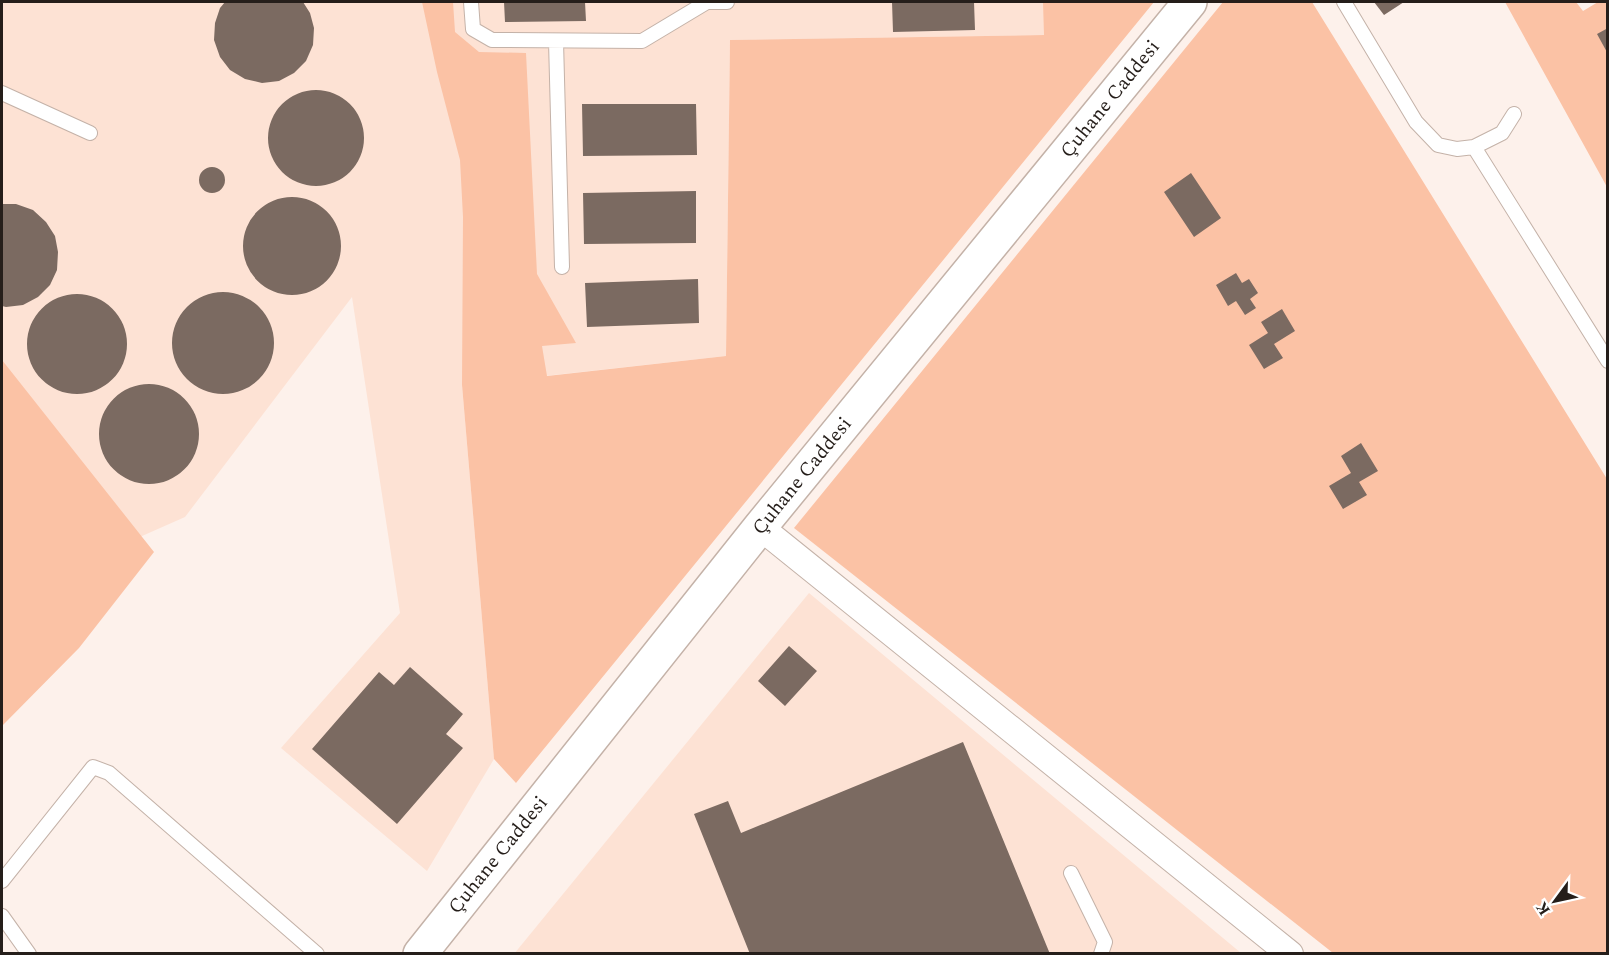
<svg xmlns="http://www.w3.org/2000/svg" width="1609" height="955" font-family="Spectral,serif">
	<rect width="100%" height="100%" fill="#fdf1eb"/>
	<path fill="#fde2d4" d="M2,2H1133L1106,34L730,40L726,356L462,385L494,759L427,871L281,748L400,613L352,297L185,517L133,540L2,379Z
		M809,593L1241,953L514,954Z"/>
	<path fill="#fbc2a5" d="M422,2H453L455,32L479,52L526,53L537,274L576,343L542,346L547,376L726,356L730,40L1044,35L1043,2H1154L516,783L494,759L462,385L463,217L460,160L437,72Z
		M1223,2H1312L1607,479V953H1333L794,528Z
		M1505,2H1576L1583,11L1598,2H1607V187Z
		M2,360L154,552L79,648L2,726Z"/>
	<path fill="#7b6a61" d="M225,2H303L310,13L314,28L313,45L306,61L294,73L279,81L262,83L245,79L230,70L220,57L214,40L215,23L220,8Z
		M504,2H585L586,21L505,22Z
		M892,2H974L975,30L893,32Z
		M1374,2H1404L1384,15Z
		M1608,28V54L1597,34Z
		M268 138a48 48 0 1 1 96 0a48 48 0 1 1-96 0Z
		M582,104H696L697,155L583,156Z
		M199 180a13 13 0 1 1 26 0a13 13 0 1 1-26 0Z
		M1191,173L1221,218L1194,237L1164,192Z
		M696,191V243L584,244L583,193Z
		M243 246a49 49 0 1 1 98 0a49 49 0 1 1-98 0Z
		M2,204H16L33,210L46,222L55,236L58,252L57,270L50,285L38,297L23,305L6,307L2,306Z
		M1236,273L1242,283L1249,279L1258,293L1250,299L1256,308L1245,315L1236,301L1228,306L1216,285Z
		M698,279L699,323L587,327L585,283Z
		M172 343a51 51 0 1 1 102 0a51 51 0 1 1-102 0Z
		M27 344a50 50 0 1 1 100 0a50 50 0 1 1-100 0Z
		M1282,309L1295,331L1274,344L1283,358L1264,369L1249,345L1268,333L1261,322Z
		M99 434a50 50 0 1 1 100 0a50 50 0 1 1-100 0Z
		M1361,443L1378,471L1359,482L1367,495L1343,509L1329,486L1351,473L1341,456Z
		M789,646L817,671L785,706L758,681Z
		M410,667L463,714L446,734L463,748L397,824L312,749L379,672L394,685Z
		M963,742L1050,954H750L694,814L728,801L741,833Z"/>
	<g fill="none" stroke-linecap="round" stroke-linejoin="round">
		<g stroke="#c4b2a8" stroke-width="16">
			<path id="service" d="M471,2L473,29L492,40L642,41L707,2H727
				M1344,2L1416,122L1438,145L1457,149L1474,147L1608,361
				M556,41L562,267
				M2,93L90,133
				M1474,147L1502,133L1514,114
				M1071,873L1105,942L1101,954
				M2,881L93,767L109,773L317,954
				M2,916L29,954"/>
		</g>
		<g stroke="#c4b2a8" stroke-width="28">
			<path id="minor" d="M760,527L1290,954"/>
		</g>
		<g stroke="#c4b2a8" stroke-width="36">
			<path id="primary" d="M420,954L760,527L1190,2"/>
		</g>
		<use href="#service" stroke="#fff" stroke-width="14"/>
		<use href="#minor" stroke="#fff" stroke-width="26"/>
		<use href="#primary" stroke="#fff" stroke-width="33"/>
	</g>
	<g text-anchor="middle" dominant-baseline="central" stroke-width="4.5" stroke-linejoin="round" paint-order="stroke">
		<g font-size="20" fill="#251e1a" stroke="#fff">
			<text transform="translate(1110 99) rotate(-51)">Çuhane Caddesi</text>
			<text transform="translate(802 476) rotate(-51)">Çuhane Caddesi</text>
			<text transform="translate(498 855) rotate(-51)">Çuhane Caddesi</text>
		</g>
	</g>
	<rect width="1609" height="955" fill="none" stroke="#251e1a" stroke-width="6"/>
	<g transform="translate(1555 901) rotate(237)" stroke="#ffffff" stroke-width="4.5" paint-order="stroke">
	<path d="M0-4.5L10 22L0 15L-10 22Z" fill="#251e1a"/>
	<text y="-9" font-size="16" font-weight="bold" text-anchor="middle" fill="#251e1a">K</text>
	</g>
</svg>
